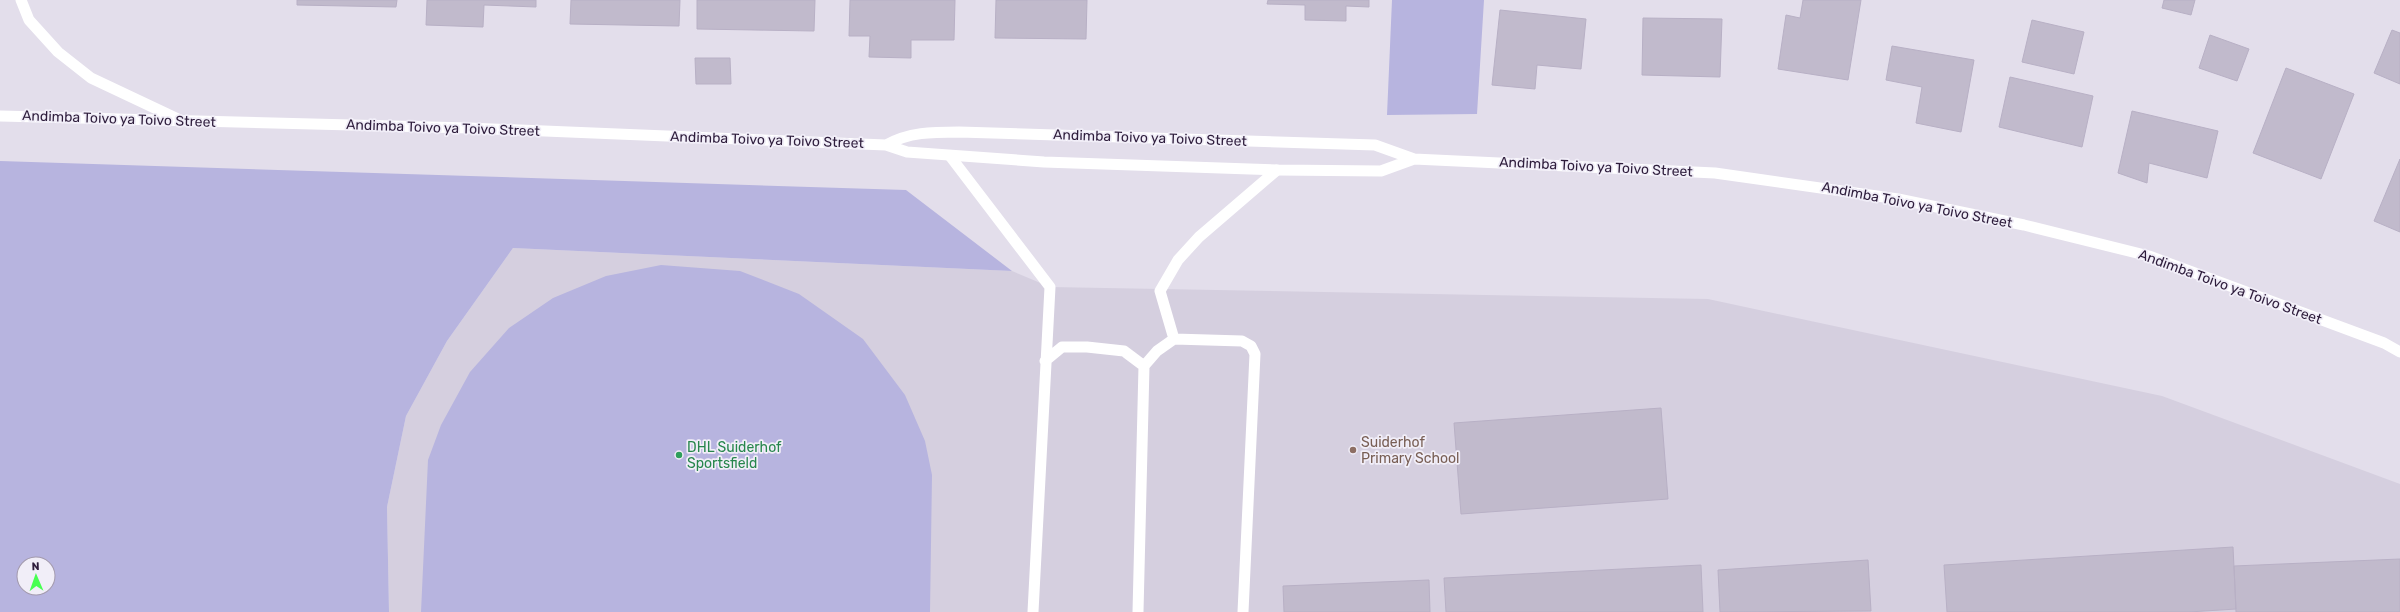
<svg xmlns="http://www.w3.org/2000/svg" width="2400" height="612" font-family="Rubik,sans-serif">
	<rect width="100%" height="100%" fill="#e3deeb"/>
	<path fill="#d5cfdf" d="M513,248L1012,271L1050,287L1708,299L2162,396L2400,484V612H389L387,507L406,416L447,341Z"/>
	<path fill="#b7b4df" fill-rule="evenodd" d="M1392,0H1484L1477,114L1387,115Z
		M0,161L906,190L1012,271L513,248L447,341L406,416L387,507L389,612H0ZM24,564H48V588H24Z
		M661,265L740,271L799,294L863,339L905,395L925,441L932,475L930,612H421L428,460L441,425L470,372L509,328L553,298L606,276Z"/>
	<path fill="#c1bacc" stroke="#b8b0c5" d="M297,0H397L396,7L297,5Z
		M427,0H536V7L484,5L483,27L426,25Z
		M571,0H680L679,26L570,24Z
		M697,0H815L814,31L697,29Z
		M850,0H955L954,40H911V58L869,57L870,36H849Z
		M996,0H1087L1086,39L995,38Z
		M1268,0H1369V7L1346,6V21L1305,20V5L1267,4Z
		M1803,0H1861L1848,80L1778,69L1786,15L1800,18Z
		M2164,0H2195L2191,15L2162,8Z
		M1500,10L1586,19L1581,69L1537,65L1535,89L1492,85Z
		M1643,18L1722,19L1720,77L1642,75Z
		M2032,20L2084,32L2074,74L2022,62Z
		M2392,30L2400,33V84L2374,73Z
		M2210,35L2249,49L2237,81L2199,68Z
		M1892,46L1974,60L1961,132L1916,123L1922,87L1886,80Z
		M695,58H730L731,84H696Z
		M2286,68L2354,94L2321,179L2253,153Z
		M2010,77L2093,96L2082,147L1999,127Z
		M2132,111L2218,131L2207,178L2149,163L2147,183L2118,173Z
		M2400,159V232L2374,221Z
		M1661,408L1668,499L1461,514L1454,423Z
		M2233,547L2236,609L2189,612H1947L1944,565Z
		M2400,559V612H2236L2234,566Z
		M1868,560L1871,611L1720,612L1718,570Z
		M1701,565L1703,612H1446L1444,578Z
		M1429,580L1430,612H1284L1283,586Z"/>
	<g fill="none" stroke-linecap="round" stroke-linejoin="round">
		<path stroke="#fff" stroke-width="11" d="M950,156L1050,287L1033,612
			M1174,339L1160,291L1178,260L1199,237L1277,170
			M1045,361L1062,347H1087L1124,351L1144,366L1138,612
			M1144,366L1157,351L1174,339L1242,341L1251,346L1255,354L1243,612"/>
		<path stroke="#fff" stroke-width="11" d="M21,0L29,20L58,52L91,78L180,120
			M0,116L469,128L886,145L907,152L1044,162L1277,170L1381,171L1414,159
			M886,145C909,132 932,132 959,132L1375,145L1414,159L1715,173L1898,199L2024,225L2149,256L2384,343L2400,352"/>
	</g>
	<circle fill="#8d6e63" stroke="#f1eef8" stroke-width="1.5" cx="1353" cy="450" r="4"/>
	<circle fill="#2e9e5b" stroke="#f1eef8" stroke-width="1.5" cx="679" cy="455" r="4"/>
	<g text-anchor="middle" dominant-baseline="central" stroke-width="3.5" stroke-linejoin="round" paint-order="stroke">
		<g font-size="14" fill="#2e1d3c" stroke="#f1eef8">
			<text transform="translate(119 119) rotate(2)">Andimba Toivo ya Toivo Street</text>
			<text transform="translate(443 128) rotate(2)">Andimba Toivo ya Toivo Street</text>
			<text transform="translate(1150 138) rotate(2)">Andimba Toivo ya Toivo Street</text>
			<text transform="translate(767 140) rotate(2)">Andimba Toivo ya Toivo Street</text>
			<text transform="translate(1596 167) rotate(3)">Andimba Toivo ya Toivo Street</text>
			<text transform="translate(1917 205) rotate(11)">Andimba Toivo ya Toivo Street</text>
			<text transform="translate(2230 287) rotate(20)">Andimba Toivo ya Toivo Street</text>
		</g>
		<g font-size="14" fill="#785e54" stroke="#f1eef8" text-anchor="start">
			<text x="1361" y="442">Suiderhof<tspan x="1361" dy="16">Primary School</tspan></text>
		</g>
		<g font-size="14" fill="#27864d" stroke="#f1eef8" text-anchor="start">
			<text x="687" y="447">DHL Suiderhof<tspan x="687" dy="16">Sportsfield</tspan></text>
		</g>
	</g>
	<g transform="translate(36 576) rotate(358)"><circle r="19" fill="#f1eef8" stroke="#a39aad"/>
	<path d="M0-3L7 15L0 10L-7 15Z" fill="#48ff52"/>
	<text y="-6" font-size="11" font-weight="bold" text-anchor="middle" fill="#2e1d3c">N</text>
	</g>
</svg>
